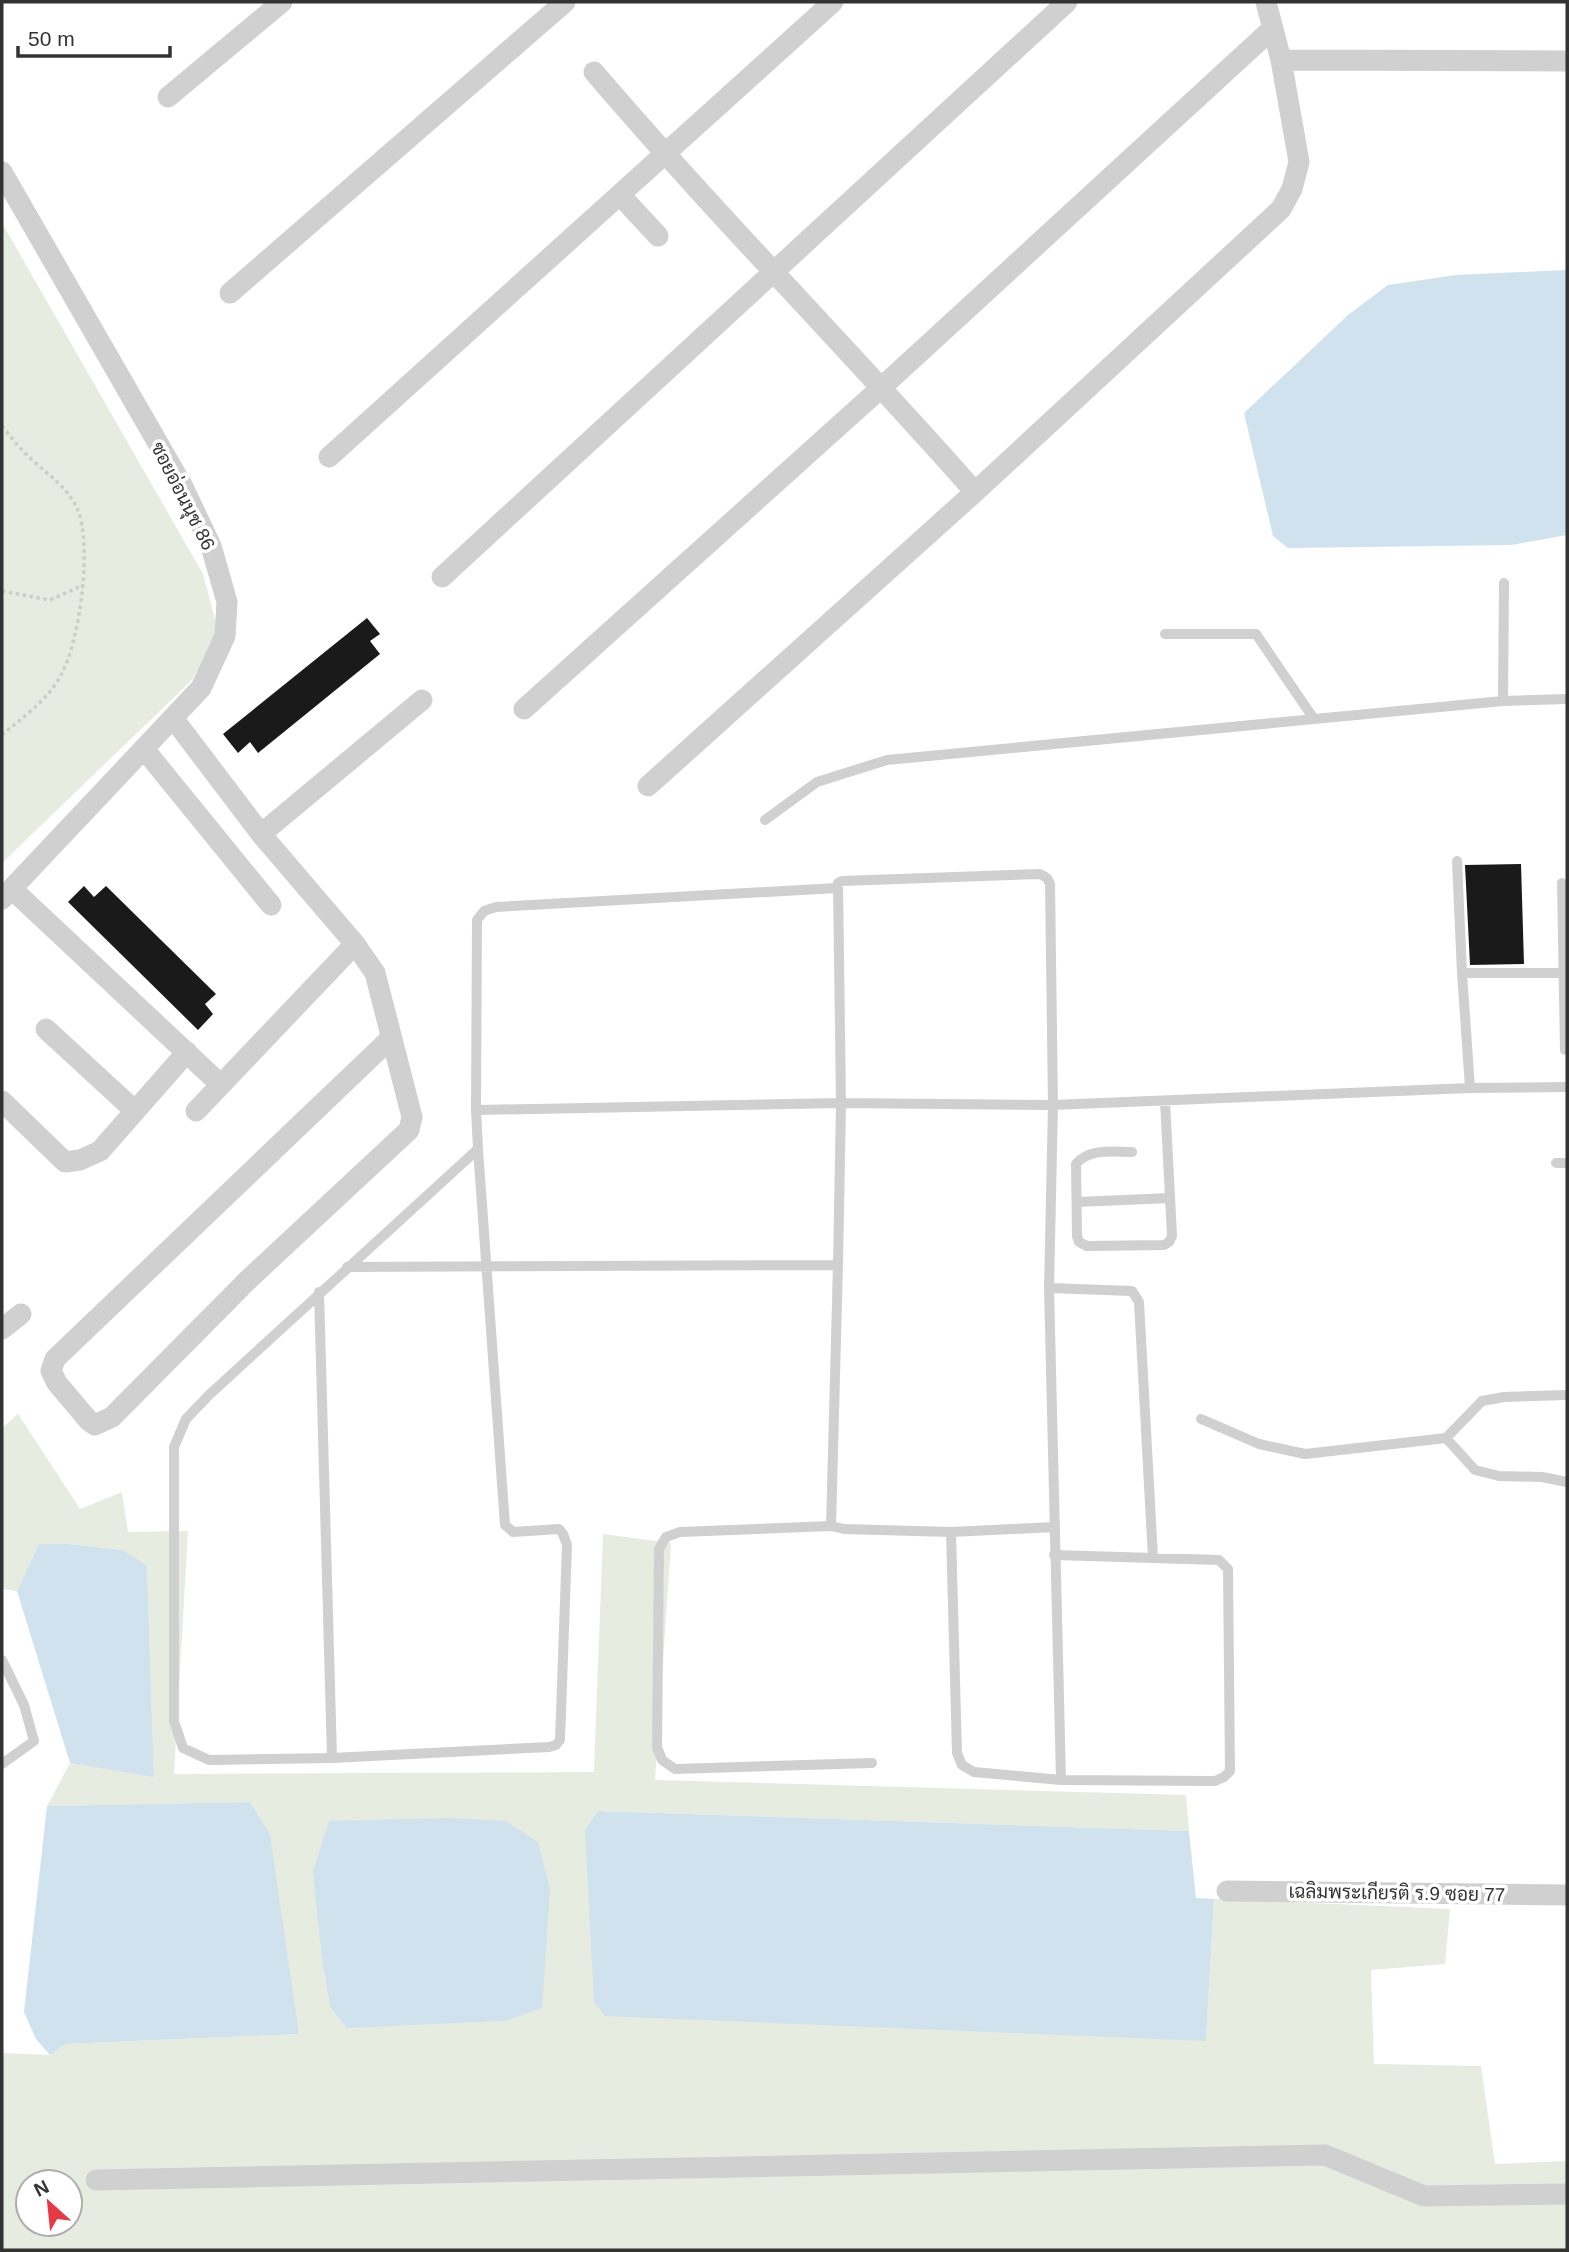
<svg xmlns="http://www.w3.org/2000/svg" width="1569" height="2252" font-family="Helvetica,Sarabun,sans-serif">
	<rect width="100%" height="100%" fill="#fff"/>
	<path fill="#e6ecdf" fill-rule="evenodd" d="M2,223L203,574L218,631L192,680L2,863Z
		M18,1414L80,1509L122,1492L128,1532L188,1531L174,1774L594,1772L603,1534L671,1543L655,1780L1186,1795L1189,1831L598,1811L1206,2040L1214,1899L1450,1909L1445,1964L1371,1970L1374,2064L1481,2066L1495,2164L1567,2161V2250H2V2053L50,2055L65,2044L299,2034L250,1802L47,1806L70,1763L154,1776L147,1567L123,1550L68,1544H39L17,1591L2,1589V1428ZM322,1960L505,2021L347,2027L330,2007ZM28,2182H70V2224H28Z"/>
	<path fill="#cfe2ee" d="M1567,270V535L1511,545L1288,548L1273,536L1244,413L1348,315L1388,285L1456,275Z
		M39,1544H68L123,1550L147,1566L154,1777L70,1763L17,1591Z
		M250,1802L270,1835L299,2034L65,2044L50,2055L36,2039L24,2012L47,1806Z
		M598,1811L1189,1831L1196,1898L1214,1899L1206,2041L605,2016L594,2002L585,1830Z
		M447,1818L506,1821L538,1842L550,1889L542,2008L505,2021L347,2028L330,2007L322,1960L313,1872L329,1821Z"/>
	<path fill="#1a1a1a" d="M367,618L380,634L370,641L380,654L258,753L250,742L238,753L223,734Z
		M1521,864L1524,964L1470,965L1465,865Z
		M84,886L94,897L106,886L216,994L205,1004L213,1014L198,1030L68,902Z"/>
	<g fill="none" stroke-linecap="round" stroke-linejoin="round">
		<path stroke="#cdcdcd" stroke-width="3.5" stroke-dasharray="3.5 3.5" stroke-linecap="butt" d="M2,426C11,437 20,449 30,458C47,474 67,487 77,508C93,544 80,641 61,675C48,700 23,717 2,735
			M2,591L50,600L83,585"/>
		<path stroke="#d0d0d0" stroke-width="10" d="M1165,634H1256L1314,719
			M1503,701L1504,583
			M765,820L817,782L887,760L1503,701L1567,699
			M1457,861L1462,973
			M1562,883L1565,1050
			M1470,1088L1462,973H1567
			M476,1110L841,1103L1053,1105L1470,1088L1567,1087
			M478,1149L505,1525L513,1532L559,1529L563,1534L567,1545L560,1740L556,1745L549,1747L332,1758L209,1760L183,1748L174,1721V1447L186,1419L209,1395L478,1149L476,1110L477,920L484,911L496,907L837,888
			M1132,1152C1113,1152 1089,1148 1076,1164L1077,1236L1079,1242L1087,1246L1164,1245L1169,1242L1172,1236L1165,1101
			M1556,1163H1567
			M1077,1202L1170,1198
			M838,1265L841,1103L838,883L842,881L1040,874L1047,878L1050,884L1053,1105L1049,1288L1061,1780
			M347,1267L838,1265L831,1526L844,1529L951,1532L1055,1527
			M1049,1288L1132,1291L1139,1302L1153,1558
			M319,1292L332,1758
			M1201,1419L1259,1444L1305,1454L1446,1438L1482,1401L1504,1397L1567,1395
			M1446,1438L1475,1470L1499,1476L1542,1477L1567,1482
			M831,1526L680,1532L666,1537L659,1549L657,1747L662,1760L675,1769L872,1763
			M951,1532L957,1753L962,1765L974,1772L1061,1780L1215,1781L1224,1777L1230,1771L1228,1569L1219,1560L1054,1555
			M2,1660L24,1705L34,1741L2,1764"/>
		<path stroke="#d0d0d0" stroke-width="21" d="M1281,60L1567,61
			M594,72C717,216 850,350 975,492
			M168,97L282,2
			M2,172L182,485L211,546L227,602L225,636L201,688L2,899
			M620,195L658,236
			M230,293L565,2
			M329,457L833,2
			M442,577L1067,2
			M524,709L882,387L1272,29
			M173,718L261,834L355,944
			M144,749L271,905
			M648,786L975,492L1281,209L1292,189L1299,162L1281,60L1266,2
			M261,834L422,700
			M12,889L220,1084
			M46,1029L135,1111
			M2,1101L65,1162L80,1160L100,1151L187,1052
			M196,1111L355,944L375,973L412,1117L409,1130L250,1278L112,1417L95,1425L89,1421L57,1383L51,1371L55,1359L391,1038
			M2,1329L21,1314
			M1227,1891L1567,1895
			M96,2180L1325,2155L1424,2196L1567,2194"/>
	</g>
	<g text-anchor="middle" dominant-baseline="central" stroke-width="7" stroke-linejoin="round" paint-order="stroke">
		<g font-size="19" fill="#333" stroke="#fff">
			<text transform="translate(183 496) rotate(63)">ซอยอ่อนนุช 86</text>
			<text transform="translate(1397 1893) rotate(1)">เฉลิมพระเกียรติ ร.9 ซอย 77</text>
		</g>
	</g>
	<rect width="1569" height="2252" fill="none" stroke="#333333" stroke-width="7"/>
	<g transform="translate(49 2203) rotate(333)"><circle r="33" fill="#ffffff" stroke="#adadad" stroke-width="2"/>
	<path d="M0-5L12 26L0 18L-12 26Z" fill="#e63946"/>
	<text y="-10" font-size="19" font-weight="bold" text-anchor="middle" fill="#333333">N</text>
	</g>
	<path d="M18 46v10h152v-10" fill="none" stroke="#333333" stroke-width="3.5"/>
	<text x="28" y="46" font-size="21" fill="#333333" stroke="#ffffff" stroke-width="5" paint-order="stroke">50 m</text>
</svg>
